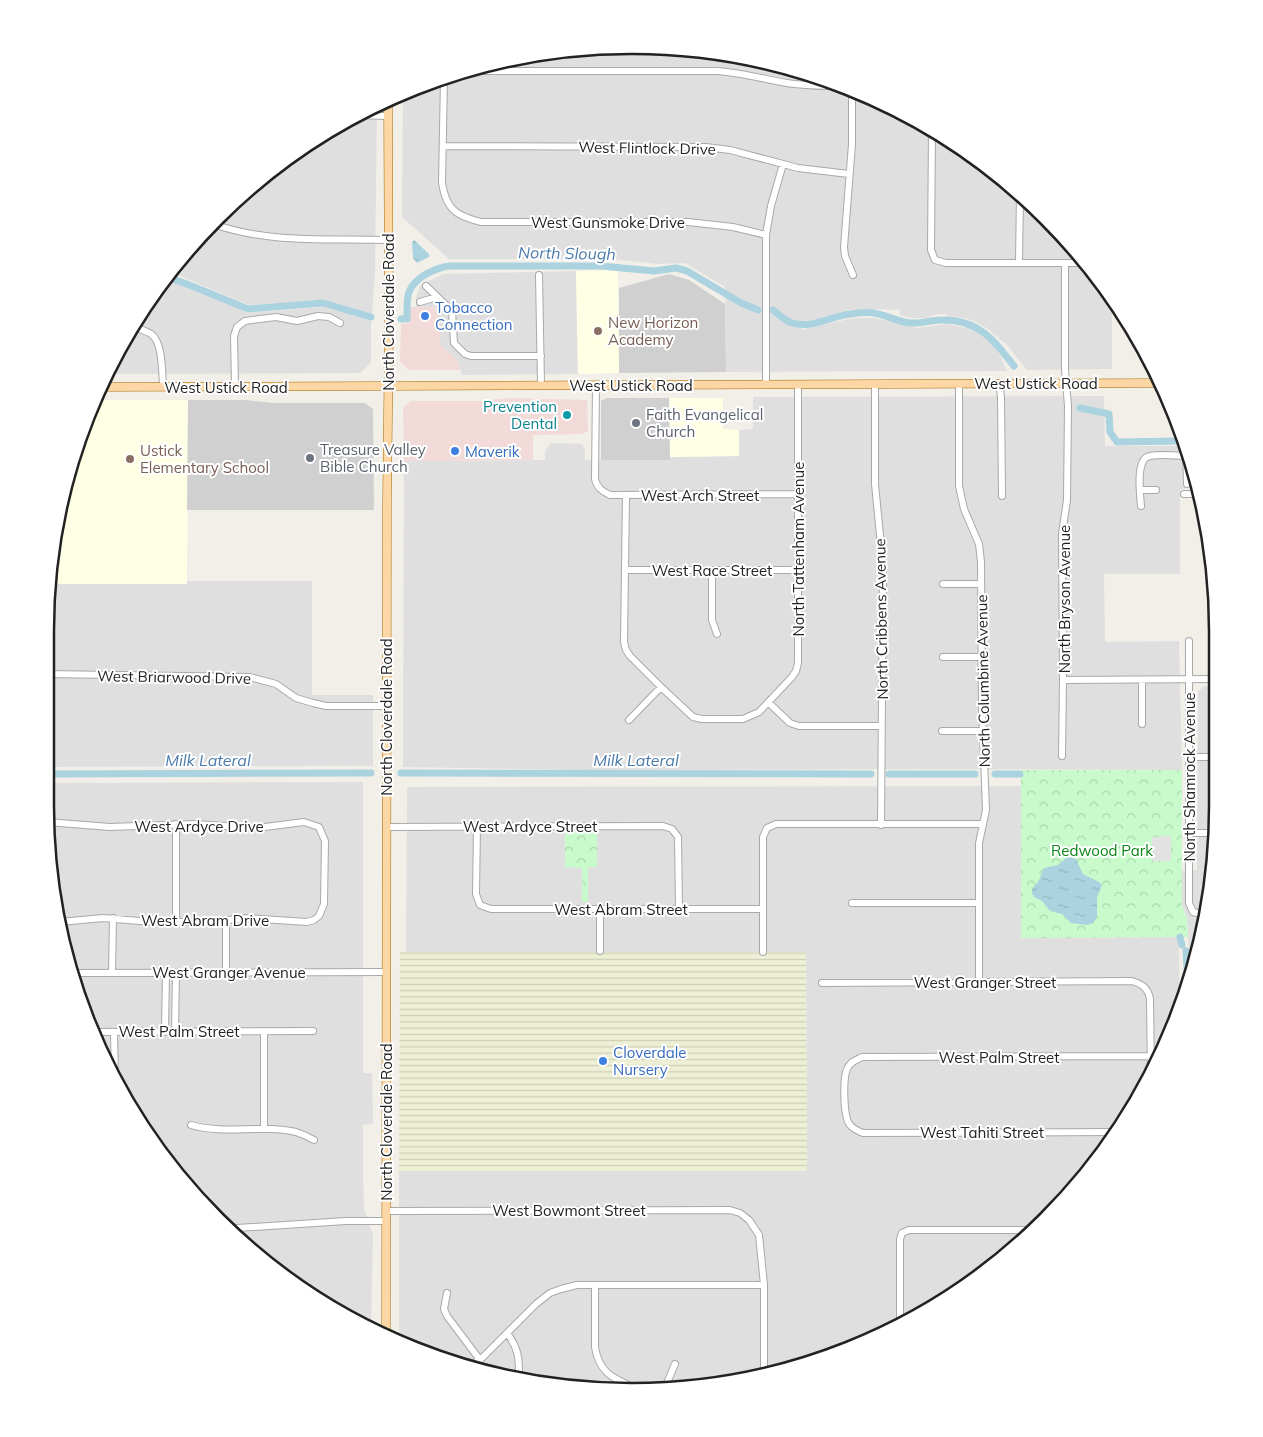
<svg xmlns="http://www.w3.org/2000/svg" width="1263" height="1437" font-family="Mulish,sans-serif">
	<defs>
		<pattern id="farmland-rules" width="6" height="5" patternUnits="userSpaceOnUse" patternTransform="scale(1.25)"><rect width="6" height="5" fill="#eef0d5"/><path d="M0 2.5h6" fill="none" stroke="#ccceb7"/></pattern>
		<pattern id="park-crowns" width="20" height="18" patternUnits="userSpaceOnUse" patternTransform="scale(1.25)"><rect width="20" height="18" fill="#c8facc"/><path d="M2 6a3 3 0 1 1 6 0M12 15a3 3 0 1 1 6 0" fill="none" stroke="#acd6af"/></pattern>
		<pattern id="water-ripples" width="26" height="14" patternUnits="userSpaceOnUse" patternTransform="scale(1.25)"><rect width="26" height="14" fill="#aad3df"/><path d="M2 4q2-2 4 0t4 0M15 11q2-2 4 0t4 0" fill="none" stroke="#92b5bf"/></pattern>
	</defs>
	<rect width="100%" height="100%" fill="#f2efe9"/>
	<path fill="#e0dfdf" d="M593,46L708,50L820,76L924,123L1018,190L1097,274L1116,306H1112V369L1027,370L1006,344L988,329L976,322L965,318L947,316V314H938L930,316L928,318H910L900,315V310L874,309L849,310L819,319L803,321L802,330L853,318H875L917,328L947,324L974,330L988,340L1000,355L1007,371L726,372L725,287L685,263L657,264L614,259H449L402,217L403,94L479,65Z
		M377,104L375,273L372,314L323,300L249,305L171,272L191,245L274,166Z
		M576,271L578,374L462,375L457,360L440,345V318H437L435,307H416V298L420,286L443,274Z
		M165,280L186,286L248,313L323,307L371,319V363L360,373L106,374L124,338Z
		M1104,396L1105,446H1185L1195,471V488L1180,489V574H1104L1105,642L1179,641L1182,770L918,769L584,770L403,767L404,461L545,460V451L551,443L582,444L585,450V460H670V457L739,456V430L753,429V397Z
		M187,581H312V695H373V766L45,767L48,584H187Z
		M1204,686H1217V844L1198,957L1193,970H1190L1187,919L1182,905V871L1197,870L1198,692Z
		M363,782V1073H372L373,1124L363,1125V1172L364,1209L373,1235L371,1327L275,1271L190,1192L106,1065L65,957L45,806V783Z
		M1021,786L1022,938L1179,937V1007L1158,1065L1097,1162L1018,1247L891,1331L784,1372L670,1391L517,1381L407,1347L399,1342V1171H807L806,952H406L407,787Z"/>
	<path fill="#f2dad9" d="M410,307H435V311H437V318H440V345L457,360L460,370H409L400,362L401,324L409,323Z
		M510,398L587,400L588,431L582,434L533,435V460L404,461L403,408L411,401H481Z"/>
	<path fill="#ffffe5" d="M618,270L619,373L578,374L576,271Z
		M669,398H723V429L739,430V456L670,457Z
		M93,400H188L187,584H48L56,517L90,407Z"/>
	<path fill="#d0d0d0" d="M669,274L689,280L725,304L726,372L619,373V288Z
		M606,398H669L670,460H601V401Z
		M188,400H245L273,403H365L373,409L374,510H187Z"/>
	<path fill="url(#farmland-rules)" d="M400,952H806L807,1171H399Z"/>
	<path fill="url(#park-crowns)" d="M1021,770H1182V905L1187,919L1188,937L1021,938Z
		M565,832H597V867H588V902H582V868L565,867Z"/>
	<path fill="#e2e2e2" d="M1171,836V861H1152V837Z"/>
	<path fill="url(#water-ripples)" d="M414,240L429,254V257L417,263L413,258L412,242Z
		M1071,857L1076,859L1083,874L1099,882L1102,885L1097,897V917L1093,923L1087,925L1071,923L1062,914L1050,911L1042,901L1034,897L1032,893V889L1038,882L1044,868L1058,865L1066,858Z"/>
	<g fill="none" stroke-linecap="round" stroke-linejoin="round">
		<path stroke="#aad3df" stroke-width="7" d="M167,277L187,284L248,309L323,303L371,317
			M773,310C778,314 785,321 792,323C813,329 831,316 851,314C858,313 867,312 874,313C886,315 898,322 911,323C921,324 930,320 941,320C978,319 993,339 1014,366
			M401,319H407C407,297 405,287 426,274C434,270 440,267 449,266H601L654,271L676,268L687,271L741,303L758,310
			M1080,408L1109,414L1110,432L1117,442L1178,441
			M401,773L871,774
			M45,774L371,773
			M889,774H975
			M995,774H1020
			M1180,937L1182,945
			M1186,951L1188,984"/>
		<g stroke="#a9a9a9" stroke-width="8">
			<path id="minor" d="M465,71H718C742,73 764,79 787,83C805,86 824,86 842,86
				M444,78L442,183C446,209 456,216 481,222H688L733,227L766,235
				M852,91V144L844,247L845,256L853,275
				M356,115L388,116
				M932,129L931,250L935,260L946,263H1086
				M443,146L706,147L730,150L798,168L849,174
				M213,224C271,244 327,238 388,240
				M1019,263L1020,192
				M539,275L541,385
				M426,286L452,311L454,343L465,354L471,356H541
				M420,302L437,297
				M132,326C138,329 145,330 151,334C163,342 162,373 163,387
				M999,383L1001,397L1002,496
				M766,384V235L771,206L783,164
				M875,384V484L883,566L881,825
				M959,384V486L964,509L979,544L981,562L982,707L986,810L979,843V982
				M596,385L595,479C597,488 602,491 610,495L798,494
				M235,386L234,336L237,327L245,321L276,317L297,321L318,316L329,317L340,323
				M1186,449L1187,484
				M1140,490H1156
				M1184,494H1200
				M626,495L624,642L626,650L630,656L661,687L629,720
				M1141,506C1140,494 1136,463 1147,457C1156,453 1177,456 1186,456
				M625,570H798
				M712,570V620L717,634
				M943,584H981
				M1189,641V903L1193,912L1205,915
				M943,657H982
				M46,674L250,677L276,684L296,698L313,703L326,706H387
				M1063,680L1217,679
				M1142,680V724
				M661,687L693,717L702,719H743L759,712L792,677L796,671L798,663V385
				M769,703L790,723L799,726H881
				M942,731H984
				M1062,756L1063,680L1062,534L1067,500L1068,406L1065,370V263
				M1189,757H1217
				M47,822L110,827L195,824L257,828L304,822L319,827L325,841L324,904L319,916L314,920L307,922L248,918L209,922H152L103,918L60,922
				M176,824V922
				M477,826L476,894L480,905L491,909H763
				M386,827L663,826L672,829L678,837L679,909
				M1189,833H1217
				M852,903H979
				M226,920V972
				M600,951V909
				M763,952V837L767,828L776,824H981
				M71,973L386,972
				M112,973L113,918
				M822,983L1132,981C1142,984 1148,988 1150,999L1151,1076
				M165,1031L166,973
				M175,1031L176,973
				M93,1032L313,1031
				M114,1032L115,1079
				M191,1125C225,1135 261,1124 296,1132C302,1134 309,1137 314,1140
				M264,1129V1031
				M1116,1132L863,1133C858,1131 853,1129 850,1125C843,1117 843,1078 847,1069C850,1062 856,1060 862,1057L1151,1056
				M386,1211L730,1210L740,1213L749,1220L759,1235L764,1285V1375
				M228,1227L237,1228L346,1221H386
				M595,1285V1347C599,1374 615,1379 638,1389
				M447,1293L444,1309L447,1316L480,1360
				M900,1326V1239L902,1233L909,1230H1033
				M507,1333C520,1350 519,1361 519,1381
				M469,1366L480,1360L536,1304L550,1293L561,1289L577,1285H764
				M664,1390L675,1364"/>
		</g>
		<g stroke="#a06b00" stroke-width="9">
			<path id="major" d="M100,387L1162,383
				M386,1335L387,501L389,330L388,99"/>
		</g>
		<use href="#minor" stroke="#fff" stroke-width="6"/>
		<use href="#major" stroke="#fcd6a4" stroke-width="8"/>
	</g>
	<g fill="#3f7fe0" stroke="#fff" stroke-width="2">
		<circle cx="425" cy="316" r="5"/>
		<circle cx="455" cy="451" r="5"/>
		<circle cx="603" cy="1061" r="5"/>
	</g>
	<g fill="#8d6e63" stroke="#fff" stroke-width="2">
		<circle cx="598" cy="331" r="5"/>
		<circle cx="130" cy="459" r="5"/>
	</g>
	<circle fill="#0f9aa8" stroke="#fff" stroke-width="2" cx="567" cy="415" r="5"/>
	<g fill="#6b7280" stroke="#fff" stroke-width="2">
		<circle cx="636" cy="423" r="5"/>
		<circle cx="310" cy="458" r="5"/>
	</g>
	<g text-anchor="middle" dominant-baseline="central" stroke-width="4" stroke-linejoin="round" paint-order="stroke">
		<g font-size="15" fill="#222" stroke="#fff">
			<text transform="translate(647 148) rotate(1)">West Flintlock Drive</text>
			<text x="608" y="222">West Gunsmoke Drive</text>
			<text transform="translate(388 312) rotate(-90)">North Cloverdale Road</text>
			<text x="1036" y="383">West Ustick Road</text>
			<text x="631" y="385">West Ustick Road</text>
			<text x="226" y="387">West Ustick Road</text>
			<text x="700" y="495">West Arch Street</text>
			<text transform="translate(798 549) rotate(-90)">North Tattenham Avenue</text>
			<text x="712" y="570">West Race Street</text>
			<text transform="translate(1064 599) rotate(-90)">North Bryson Avenue</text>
			<text transform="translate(881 619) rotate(-91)">North Cribbens Avenue</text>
			<text transform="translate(174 677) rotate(1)">West Briarwood Drive</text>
			<text transform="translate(983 681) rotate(-91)">North Columbine Avenue</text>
			<text transform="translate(386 717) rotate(-90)">North Cloverdale Road</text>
			<text transform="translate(1189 777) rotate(-90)">North Shamrock Avenue</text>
			<text x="199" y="826">West Ardyce Drive</text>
			<text x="530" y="826">West Ardyce Street</text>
			<text x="621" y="909">West Abram Street</text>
			<text x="205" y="920">West Abram Drive</text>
			<text x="229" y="972">West Granger Avenue</text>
			<text x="985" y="982">West Granger Street</text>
			<text x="179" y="1031">West Palm Street</text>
			<text x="999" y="1057">West Palm Street</text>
			<text transform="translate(386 1122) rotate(-90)">North Cloverdale Road</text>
			<text x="982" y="1132">West Tahiti Street</text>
			<text x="569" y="1210">West Bowmont Street</text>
		</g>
		<g font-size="15" fill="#366cbe" stroke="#fff" text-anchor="start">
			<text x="435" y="307">Tobacco<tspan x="435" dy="17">Connection</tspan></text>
			<text x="465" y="451">Maverik</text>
			<text x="613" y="1052">Cloverdale<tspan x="613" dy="17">Nursery</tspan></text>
		</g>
		<g font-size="15" fill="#785e54" stroke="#fff" text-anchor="start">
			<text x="608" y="322">New Horizon<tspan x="608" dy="17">Academy</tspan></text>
			<text x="140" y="450">Ustick<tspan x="140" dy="17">Elementary School</tspan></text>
		</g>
		<g font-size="15" fill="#0d838f" stroke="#fff" text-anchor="end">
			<text x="557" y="406">Prevention<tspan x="557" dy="17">Dental</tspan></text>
		</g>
		<g font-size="15" fill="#5b616d" stroke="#fff" text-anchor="start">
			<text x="646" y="414">Faith Evangelical<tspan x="646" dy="17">Church</tspan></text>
			<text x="320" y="449">Treasure Valley<tspan x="320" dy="17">Bible Church</tspan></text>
		</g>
		<g font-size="15" fill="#0c8416" stroke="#fff">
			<text x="1102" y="850">Redwood Park</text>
		</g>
		<g font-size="16" font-style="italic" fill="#4a7aab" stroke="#fff">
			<text transform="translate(567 253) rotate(1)">North Slough</text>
			<text x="208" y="760">Milk Lateral</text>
			<text x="636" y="760">Milk Lateral</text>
		</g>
	</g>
	<path d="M0 0H1263V1437H0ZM631 54H632A577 577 0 0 1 1209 631V806A577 577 0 0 1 632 1383H631A577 577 0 0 1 54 806V631A577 577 0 0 1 631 54Z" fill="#fff" fill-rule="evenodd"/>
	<path fill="none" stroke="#222" stroke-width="2.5" d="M631 54H632A577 577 0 0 1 1209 631V806A577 577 0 0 1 632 1383H631A577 577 0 0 1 54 806V631A577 577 0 0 1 631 54Z"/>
</svg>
